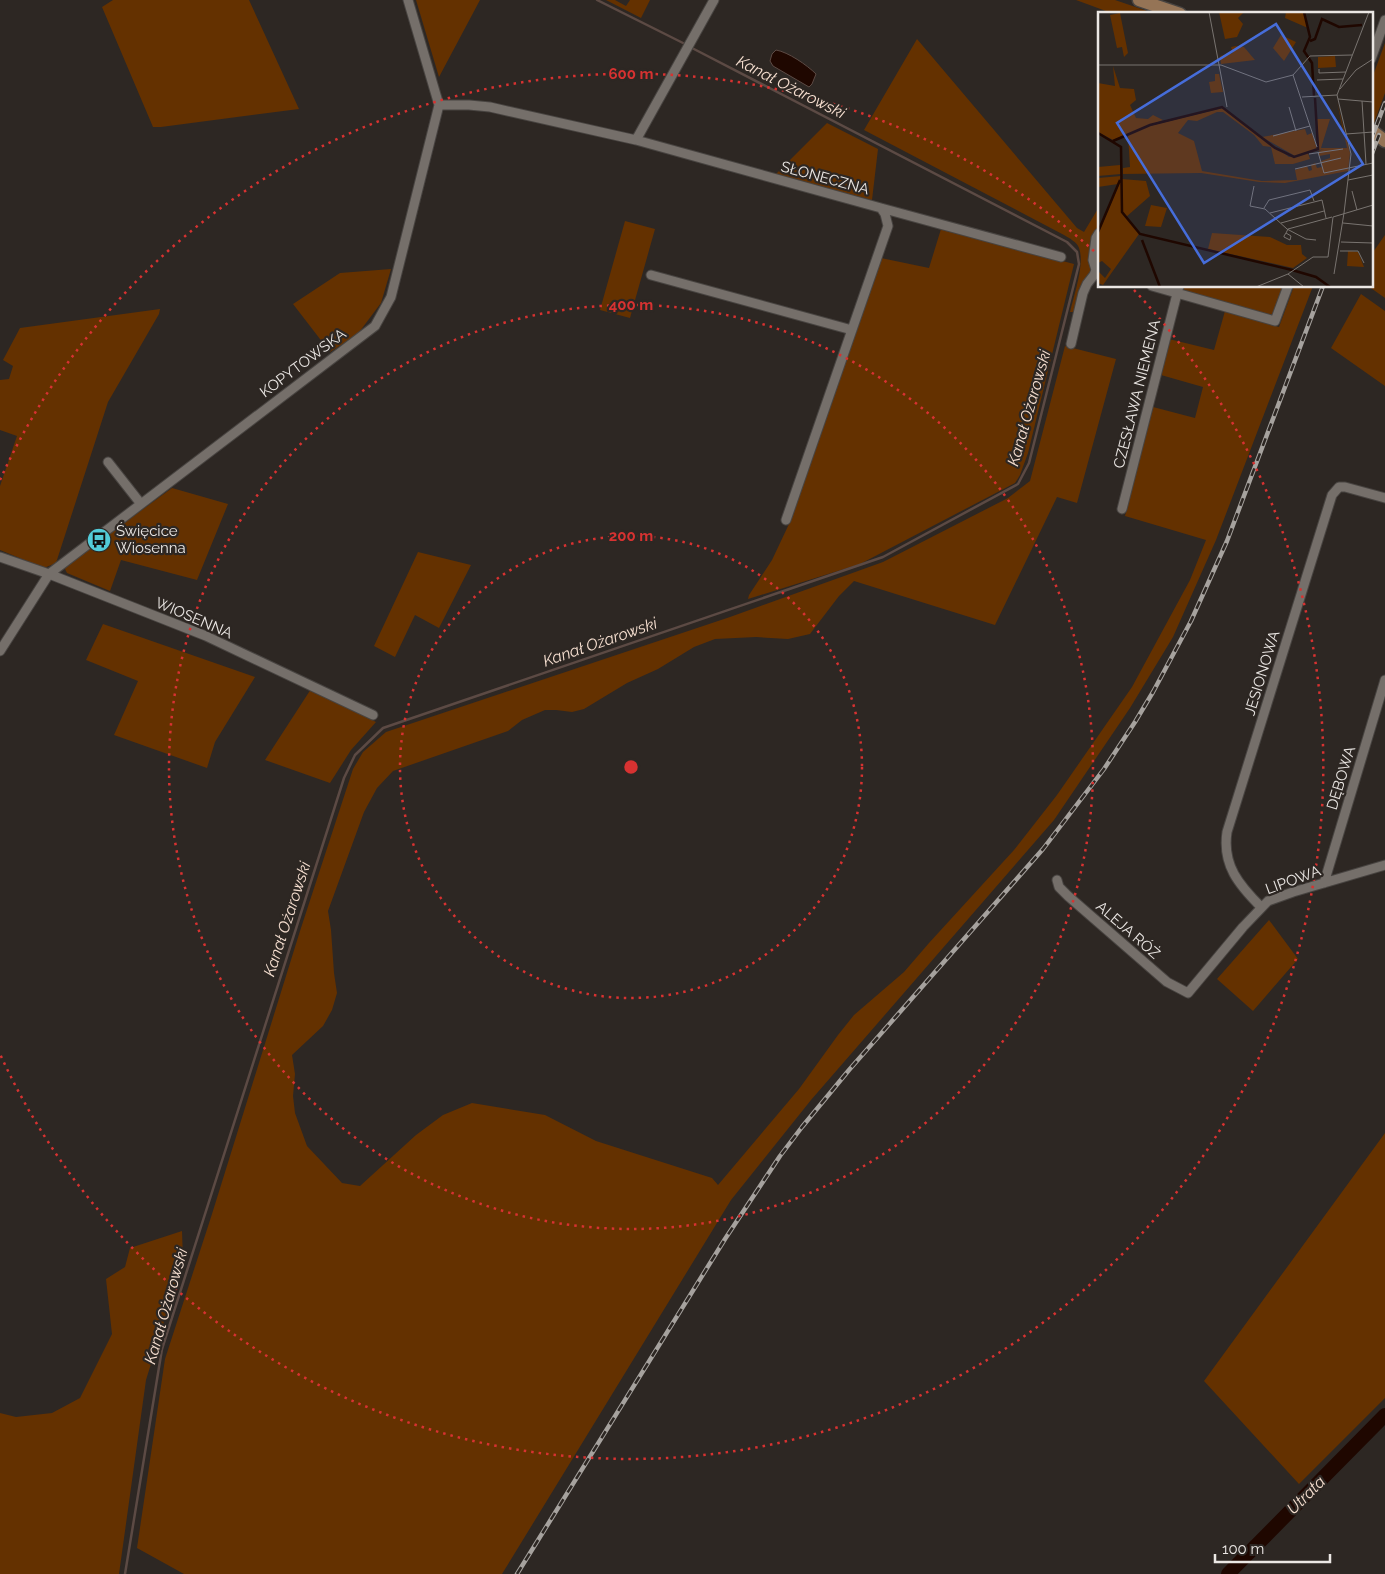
<svg xmlns="http://www.w3.org/2000/svg" width="1385" height="1574" font-family="Raleway,sans-serif">
	<rect width="100%" height="100%" fill="#2d2723"/>
	<path fill="#643100" d="M113,0H249L299,109L161,127H153L102,7Z
		M416,0H480L439,77Z
		M606,0H615L626,6L630,0H650L641,18Z
		M1076,0H1115L1156,14H1114Z
		M917,39L1077,228L1084,232L1099,207V231L1092,267L1075,312H1070C1074,295 1085,264 1079,248C1077,242 1069,238 1064,235L864,130Z
		M1385,43V93L1374,123L1371,120V81Z
		M827,123L878,149L872,200L774,176Z
		M625,221L655,229L630,318L600,310Z
		M941,229L1074,264L1028,453L1020,475L1015,483L860,564L748,599L749,595L772,560L789,524L881,258L929,268Z
		M1385,235V298L1368,286H1371V255Z
		M391,269L381,303L357,335L330,352L293,304L340,273Z
		M1174,286H1285L1273,316L1268,318L1173,288Z
		M1294,286H1313L1216,540L1173,637L1130,708L1054,820L811,1100L731,1200L502,1574H184L137,1548L165,1359L212,1214L300,931L353,769L363,752L386,732L730,617L883,562L1008,498L1030,481L1065,346L1116,359L1077,503L1057,497L995,625L854,581L839,596L810,634L788,639L756,637L715,639L694,647L658,669L627,683L584,709L572,712L556,710H545L522,720L508,731L393,771L377,788L364,812L328,911L331,930L334,973L337,993L332,1010L323,1026L292,1055L295,1074L293,1096L295,1113L307,1146L342,1183L360,1186L416,1135L443,1115L472,1103L545,1115L596,1141L712,1178L718,1185L799,1089L838,1035L854,1015L904,972L929,943L1014,850L1057,795L1132,687L1190,580L1206,540L1125,516L1153,407L1195,418L1203,387L1161,375L1169,339L1214,350L1225,311L1279,327Z
		M1361,294L1385,311V386L1331,348Z
		M160,309L159,314L108,402L56,563L44,568L0,550V486L17,436L0,430V380L9,379L13,366L3,360L20,328Z
		M172,488L228,504L197,580L121,560L110,591L67,573L65,569L68,564Z
		M418,552L471,565L439,628L415,615L395,657L374,646Z
		M103,624L255,677L215,742L207,768L114,735L138,681L86,660Z
		M311,689L376,722L351,750L330,783L265,760Z
		M1269,920L1298,959L1253,1011L1217,979Z
		M1385,1133V1398L1299,1484L1204,1381Z
		M182,1231L183,1260L146,1380L119,1574H0V1413L16,1417L52,1413L80,1398L112,1334L106,1279L125,1267L130,1248Z"/>
	<path fill="#1f0700" stroke="#5c4a44" d="M776,50C788,52 807,65 816,74L812,84L809,87L773,66L770,61L772,54Z"/>
	<g fill="none" stroke-linecap="round" stroke-linejoin="round">
		<path stroke="#5c4a44" stroke-width="2.5" d="M597,0L683,43
			M125,1574L162,1349L344,778L355,755L383,728L883,557L1018,484L1029,463L1079,264L1077,252L1067,242L692,48"/>
		<path stroke="#1f0700" stroke-width="14" d="M1228,1574L1385,1415"/>
		<g stroke="#484441" stroke-width="11">
			<path id="minor" d="M1371,59L1385,20
				M439,105H469L490,107L636,140L881,208L885,214L888,226L786,520
				M636,140L714,0
				M881,208L1061,257
				M651,275L852,330
				M1152,286L1275,321L1288,286
				M1071,344L1083,293L1087,284L1094,275L1096,270L1093,260L1096,238L1099,233
				M108,462L141,504
				M1122,509L1179,286
				M0,557L49,574L206,636L373,715
				M0,651L49,574L375,326L391,297L439,105L408,0
				M1057,880L1059,887L1068,896L1167,982L1188,993L1243,927L1268,901L1293,892L1385,865
				M1324,883L1385,680
				M1261,907C1239,885 1222,865 1227,832L1332,495L1339,487H1345L1385,498"/>
		</g>
		<g stroke="#484441" stroke-width="15">
			<path id="secondary" d="M1139,0L1180,14
				M1371,130L1385,141"/>
		</g>
		<use href="#minor" stroke="#756f6a" stroke-width="9"/>
		<use href="#secondary" stroke="#957456" stroke-width="12"/>
		<g stroke="#a6a29e" stroke-width="4.5">
			<path id="rail" d="M1371,140L1385,103
				M1371,156L1379,135
				M517,1574L725,1239L780,1156L802,1127L849,1070L1043,849L1104,769L1135,722L1153,692L1191,621L1227,541L1323,286"/>
		</g>
		<use href="#rail" stroke="#2d2723" stroke-width="2.5" stroke-dasharray="8" stroke-linecap="butt"/>
	</g>
	<g fill="none" stroke="#d73231" stroke-width="2.5" stroke-dasharray="2.5 5">
		<circle cx="631" cy="767" r="231"/>
		<circle cx="631" cy="767" r="462"/>
		<path d="M0 480A693 693 0 0 1 1095 252M1134 290A693 693 0 1 1 0 1054"/>
	</g>
	<defs>
		<g id="bus-disc" transform="scale(1.25)"><circle r="9.5" fill="#52cbd9" stroke="#2d2723"/><path d="M-5-6H5V4H4V6H2V4H-2V6H-4V4H-5ZM-3.5-4V0h7V-4ZM-3.5 1.2v1.5H-2V1.2ZM2 1.2v1.5H3.5V1.2Z" fill="#111"/></g>
	</defs>
	<g fill-rule="evenodd">
		<use href="#bus-disc" x="99" y="540"/>
	</g>
	<g text-anchor="middle" dominant-baseline="central" stroke-width="4.5" stroke-linejoin="round" paint-order="stroke">
		<g font-size="15" fill="#ebe7e4" stroke="#2d2723">
			<text transform="translate(825 178) rotate(15)">SŁONECZNA</text>
			<text transform="translate(303 363) rotate(-37)">KOPYTOWSKA</text>
			<text transform="translate(1137 394) rotate(-76)">CZESŁAWA NIEMENA</text>
			<text transform="translate(194 618) rotate(23)">WIOSENNA</text>
			<text transform="translate(1262 673) rotate(-73)">JESIONOWA</text>
			<text transform="translate(1341 778) rotate(-73)">DĘBOWA</text>
			<text transform="translate(1293 880) rotate(-20)">LIPOWA</text>
			<text transform="translate(1128 930) rotate(41)">ALEJA RÓŻ</text>
		</g>
		<g font-size="15" fill="#ebe7e4" stroke="#2d2723" text-anchor="start">
			<text x="116" y="531">Święcice<tspan x="116" dy="17">Wiosenna</tspan></text>
		</g>
		<g font-size="16" font-style="italic" fill="#f6dfd0" stroke="#2d2723">
			<text transform="translate(791 87) rotate(27)">Kanał Ożarowski</text>
			<text transform="translate(1029 408) rotate(-74)">Kanał Ożarowski</text>
			<text transform="translate(600 642) rotate(-19)">Kanał Ożarowski</text>
			<text transform="translate(287 919) rotate(-72)">Kanał Ożarowski</text>
			<text transform="translate(166 1306) rotate(-74)">Kanał Ożarowski</text>
			<text transform="translate(1306 1495) rotate(-45)">Utrata</text>
		</g>
	</g>
	<g transform="translate(1098 12)">
		<rect width="275" height="275" fill="#2d2723"/>
		<path d="M121,0H146L140,6L145,12L139,25L127,27ZM188,0H205L210,16L187,6ZM22,1L30,41L26,45L24,35L19,36L12,3ZM183,23L198,30L186,49L175,36ZM138,34L146,35L157,48L123,52L122,44L135,41L133,35ZM237,44L238,55L220,56V45ZM15,54L22,76L36,77L38,88L32,93L38,106L50,107L55,103L65,108L15,128L0,120V71L17,74ZM117,62H121L125,80L113,81L111,70L117,69ZM239,90L252,141L250,159L187,171L161,170L103,161L25,162V156L32,155L30,123L51,114L125,96L191,145L210,141L212,147L195,152H177L173,135L165,134L156,123L125,100H119L99,109L90,108L80,121L96,129L104,159L164,169L199,168L197,158L209,154L211,159L214,158L213,153L217,151L219,156L224,155L223,149L232,146V142L221,144V139L226,137L214,140L221,136L219,107H232L223,136H249ZM207,117L209,123L214,121L219,137L197,144L164,125ZM22,153L23,162L0,164V155ZM23,164L20,172L0,175V166ZM24,167L48,169L52,184L28,205L41,222L5,273L0,271V259L7,266L13,257L4,249L0,251V222L23,168V199L25,200ZM53,193L69,196L63,215L47,214ZM114,221L172,225L189,233H203L204,242L209,246L195,256L110,237ZM250,239L260,240L266,255L249,254Z" fill="#643100"/>
		<path fill="none" stroke="#1f0700" stroke-width="2.5" d="M206,0L212,25L206,39L214,51L216,84M212,29L217,27L224,7L241,15L264,13M0,121L23,135L24,200L42,222L194,258L218,265L232,275M15,129L52,113L124,95L177,136L196,145L220,137L217,86M0,220L22,168M44,228L62,275"/>
		<path fill="none" stroke="#797470" stroke-width="1" d="M111,0L129,95M0,53H123L168,70L195,63L212,44L254,43M221,57V61L248,60M219,68L245,67M242,77L258,58L275,47M204,85L239,83M240,87L275,90M264,89L268,152M191,95L198,119M212,114L219,135M248,122L275,120M175,124L212,114L195,63M220,140L226,161L275,151M211,142L245,137M197,157L243,146M250,168L275,163M156,174L152,194L167,197L189,217L208,227L218,228M254,179L259,198M166,196L171,188L212,178L216,189M172,201L224,188L228,206M246,201L253,142L239,83L271,0M183,211L226,199M245,211L275,214M190,217L234,205M188,221L193,224L192,228L186,225V224L188,221L190,217M243,230L275,231M242,239H260L266,251M190,262L206,275M236,262L246,201M158,275L190,262L215,245H230L235,205L275,193"/>
		<path fill="#466dda" fill-opacity="0.15" stroke="#466dda" stroke-width="2.5" d="M178,12L265,152L106,251L19,111Z"/>
		<rect width="275" height="275" fill="none" stroke="#ebe7e4" stroke-width="2.5"/>
	</g>
	<circle cx="631" cy="767" r="8" fill="#d73231" stroke="#2d2723" stroke-width="2.5"/>
	<g font-size="15" text-anchor="middle" font-weight="bold" fill="#d73231" stroke="#2d2723" stroke-width="4.5" stroke-linejoin="round" paint-order="stroke">
		<text x="631" y="79">600 m</text>
		<text x="631" y="310">400 m</text>
		<text x="631" y="541">200 m</text>
	</g>
	<path d="M1215 1554v8h115v-8" fill="none" stroke="#ebe7e4" stroke-width="2.5"/>
	<text x="1222" y="1554" font-size="15" fill="#ebe7e4" stroke="#2d2723" stroke-width="4" paint-order="stroke">100 m</text>
</svg>
